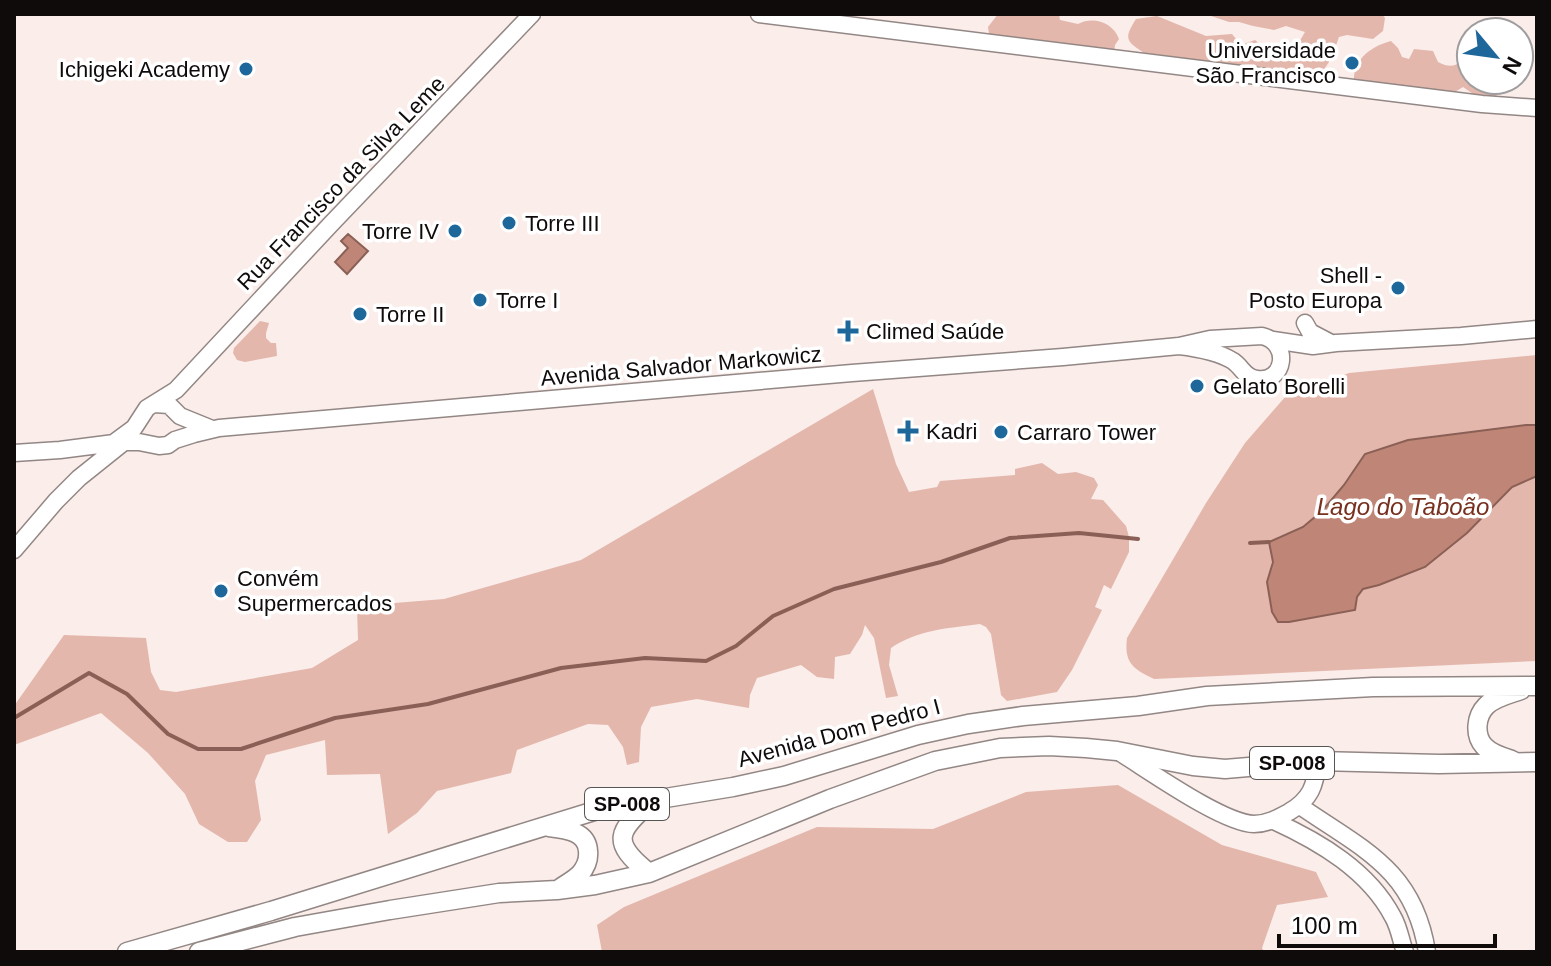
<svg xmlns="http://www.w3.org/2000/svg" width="1551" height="966" font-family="Arial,sans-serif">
	<rect width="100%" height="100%" fill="#faedea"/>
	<path fill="#e4b7ac" d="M998,14H1059L1060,20L1078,24C1093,16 1113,22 1119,39L1115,45L1114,52L1007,38L989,34L988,27Z
		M1205,14H1382L1385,18L1383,31L1373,39L1347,35L1339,37C1333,53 1330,68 1314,77L1148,56C1129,42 1121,42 1136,19L1157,16L1206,36L1232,34L1241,45L1255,40L1271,53L1292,54L1305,32L1286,26L1274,30L1253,26L1239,22H1229Z
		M1391,41L1398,48L1402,57L1409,59L1414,49L1433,51L1438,62C1454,70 1459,65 1470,51L1471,80H1506L1495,98H1479L1463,87L1450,95L1404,89L1394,85L1354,81C1353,59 1372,46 1391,41Z
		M260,321L269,323L266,333V338L271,343H276L277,356L245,362L237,360L233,353L234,348Z
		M1537,355V425L1449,435L1344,485L1322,511L1303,527L1278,537L1267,582L1357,597L1363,589L1379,585L1425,567L1467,533L1512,487L1537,476V661L1154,679C1133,669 1124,663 1127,638L1206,503L1245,443L1286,396L1349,373Z
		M873,389L896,464L909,492L937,487L940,481L1015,475V469L1042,463L1058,474L1076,472L1094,478L1098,485L1091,499L1103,500L1126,526L1129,537V552L1111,589L1104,585L1095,607L1102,610L1072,670L1057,692L1007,701L1001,695L991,634L986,627L980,624C949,628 917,630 891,648L889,665L898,696L886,698L874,638L865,625L862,635L850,654L835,657L834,679L817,677L801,665L757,678L750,695L749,708L697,699L651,707L641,727L639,762L627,765L623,747L608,725L588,724L517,750L511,773L437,791L417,813L388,834L380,774L327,775L325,740L266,755L255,781L261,820L247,842H228L199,824L185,794L148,753L101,713L14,745V706L64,635L146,638L151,672L160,690L176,692L312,668L358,640L357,606L444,599L581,560Z
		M1118,785L1222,845L1316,872L1328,897L1277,905L1262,948L1264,952H602L597,925L624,907L817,827L933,829L1026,792Z"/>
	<path fill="#bf8576" stroke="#8a6056" stroke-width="2" d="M348,234L368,251L347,274L335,262L348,248L341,241Z
		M1526,425H1537V476L1512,487L1467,533L1425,567L1379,585L1363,589L1357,597L1355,610L1289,622H1278L1272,612L1267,582L1273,562L1269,542L1303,527L1322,511L1344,485L1365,454L1408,440Z"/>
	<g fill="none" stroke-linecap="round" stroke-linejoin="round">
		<path stroke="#8a6056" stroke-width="4" d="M1250,543L1269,542
			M14,718L89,673L127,694L168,734L198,749H241L335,718L428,704L561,668L645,658L706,661L736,646L773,616L834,589L941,562L1010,538L1079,533L1138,539"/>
		<g stroke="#928784" stroke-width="19">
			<path id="secondary" d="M759,14L1482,104L1537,108
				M1305,323L1310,332L1331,343
				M1273,340L1313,346L1336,343L1461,336L1537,329
				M154,404L169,405L180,416L212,429
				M115,442L134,428L147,408L176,390L331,224L532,14
				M14,453L60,450L122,442H139L159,446L168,445L175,440L194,434L219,428L852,373L1063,357L1179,346L1210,339L1262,336C1291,343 1285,383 1257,379C1245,378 1242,367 1233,361C1217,351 1196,348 1179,346
				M14,550L56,501L79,478L124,442
				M1122,754C1151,772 1223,823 1254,824C1267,824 1278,818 1289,812C1311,799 1315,786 1318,761
				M1300,806C1362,849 1414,869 1427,952
				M1274,821C1320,842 1369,871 1393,917C1399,927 1401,941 1405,952"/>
		</g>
		<g stroke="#928784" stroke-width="21">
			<path id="primary" d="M1512,760C1502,757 1491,754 1484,746C1474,735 1476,716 1486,706C1495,697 1510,694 1521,690
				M549,827C565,829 587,831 588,851C589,860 586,867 580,874C574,880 566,884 559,889
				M649,873C610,842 617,831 652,801
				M127,952L271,911L604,808L733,787L784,776L918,735L968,724L1023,716L1138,706L1207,696L1373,687L1537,686
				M199,952L295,927L390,910L499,893L557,890L595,885L649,873L830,799L935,761L1000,748L1049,746L1086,748L1117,751L1193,766L1225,769L1318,761L1439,764L1537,762"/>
		</g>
		<use href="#secondary" stroke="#fff" stroke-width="16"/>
		<use href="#primary" stroke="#fff" stroke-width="18"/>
	</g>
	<g fill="#1e679b" stroke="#fff" stroke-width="3">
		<circle cx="1352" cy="63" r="8"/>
		<circle cx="246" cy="69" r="8"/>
		<circle cx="509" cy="223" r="8"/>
		<circle cx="455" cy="231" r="8"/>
		<circle cx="1398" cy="288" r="8"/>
		<circle cx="480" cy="300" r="8"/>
		<circle cx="360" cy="314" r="8"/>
		<path d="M844 319h8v8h8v8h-8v8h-8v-8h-8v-8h8z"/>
		<circle cx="1197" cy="386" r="8"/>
		<path d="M904 419h8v8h8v8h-8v8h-8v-8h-8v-8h8z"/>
		<circle cx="1001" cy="432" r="8"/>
		<circle cx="221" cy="591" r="8"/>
	</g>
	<g text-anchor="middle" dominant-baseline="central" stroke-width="7" stroke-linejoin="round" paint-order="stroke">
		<g fill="#fff" stroke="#575454" stroke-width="2">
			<rect x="1250" y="747" width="84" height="32" rx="6"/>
			<rect x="585" y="788" width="84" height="32" rx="6"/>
		</g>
		<g font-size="20" font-weight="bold" fill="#0f0b0a">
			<text x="1292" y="763">SP-008</text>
			<text x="627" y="804">SP-008</text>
		</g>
		<g font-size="22" fill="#0f0b0a" stroke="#fff" text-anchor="start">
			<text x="1336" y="50" text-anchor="end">Universidade<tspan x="1336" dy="25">São Francisco</tspan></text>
			<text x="230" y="69" text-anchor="end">Ichigeki Academy</text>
			<text x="525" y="223">Torre III</text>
			<text x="439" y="231" text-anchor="end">Torre IV</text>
			<text x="1382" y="275" text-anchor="end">Shell -<tspan x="1382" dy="25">Posto Europa</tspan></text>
			<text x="496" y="300">Torre I</text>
			<text x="376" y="314">Torre II</text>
			<text x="866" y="331">Climed Saúde</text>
			<text x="1213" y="386">Gelato Borelli</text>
			<text x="926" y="431">Kadri</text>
			<text x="1017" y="432">Carraro Tower</text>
			<text x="237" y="578">Convém<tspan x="237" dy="25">Supermercados</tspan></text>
		</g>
		<g font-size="22" fill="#0f0b0a" stroke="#fff">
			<text transform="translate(341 183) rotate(-46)">Rua Francisco da Silva Leme</text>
			<text transform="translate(681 366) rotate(-5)">Avenida Salvador Markowicz</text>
			<text transform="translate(839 733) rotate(-15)">Avenida Dom Pedro I</text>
		</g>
		<g font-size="24" font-style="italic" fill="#772f1e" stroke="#fff">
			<text x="1403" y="506">Lago do Taboão</text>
		</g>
	</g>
	<rect width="1551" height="966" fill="none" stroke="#0f0b0a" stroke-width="32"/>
	<g transform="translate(1495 56) rotate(119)"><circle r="38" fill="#ffffff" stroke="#9f9d9d" stroke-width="2"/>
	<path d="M0-6L14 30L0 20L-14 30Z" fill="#1e679b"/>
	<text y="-12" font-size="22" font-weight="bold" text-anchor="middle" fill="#0f0b0a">N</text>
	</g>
	<path d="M1279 934v12h216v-12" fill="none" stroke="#0f0b0a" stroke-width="4"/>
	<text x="1291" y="934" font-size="24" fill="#0f0b0a" stroke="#ffffff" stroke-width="6" paint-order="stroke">100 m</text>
</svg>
